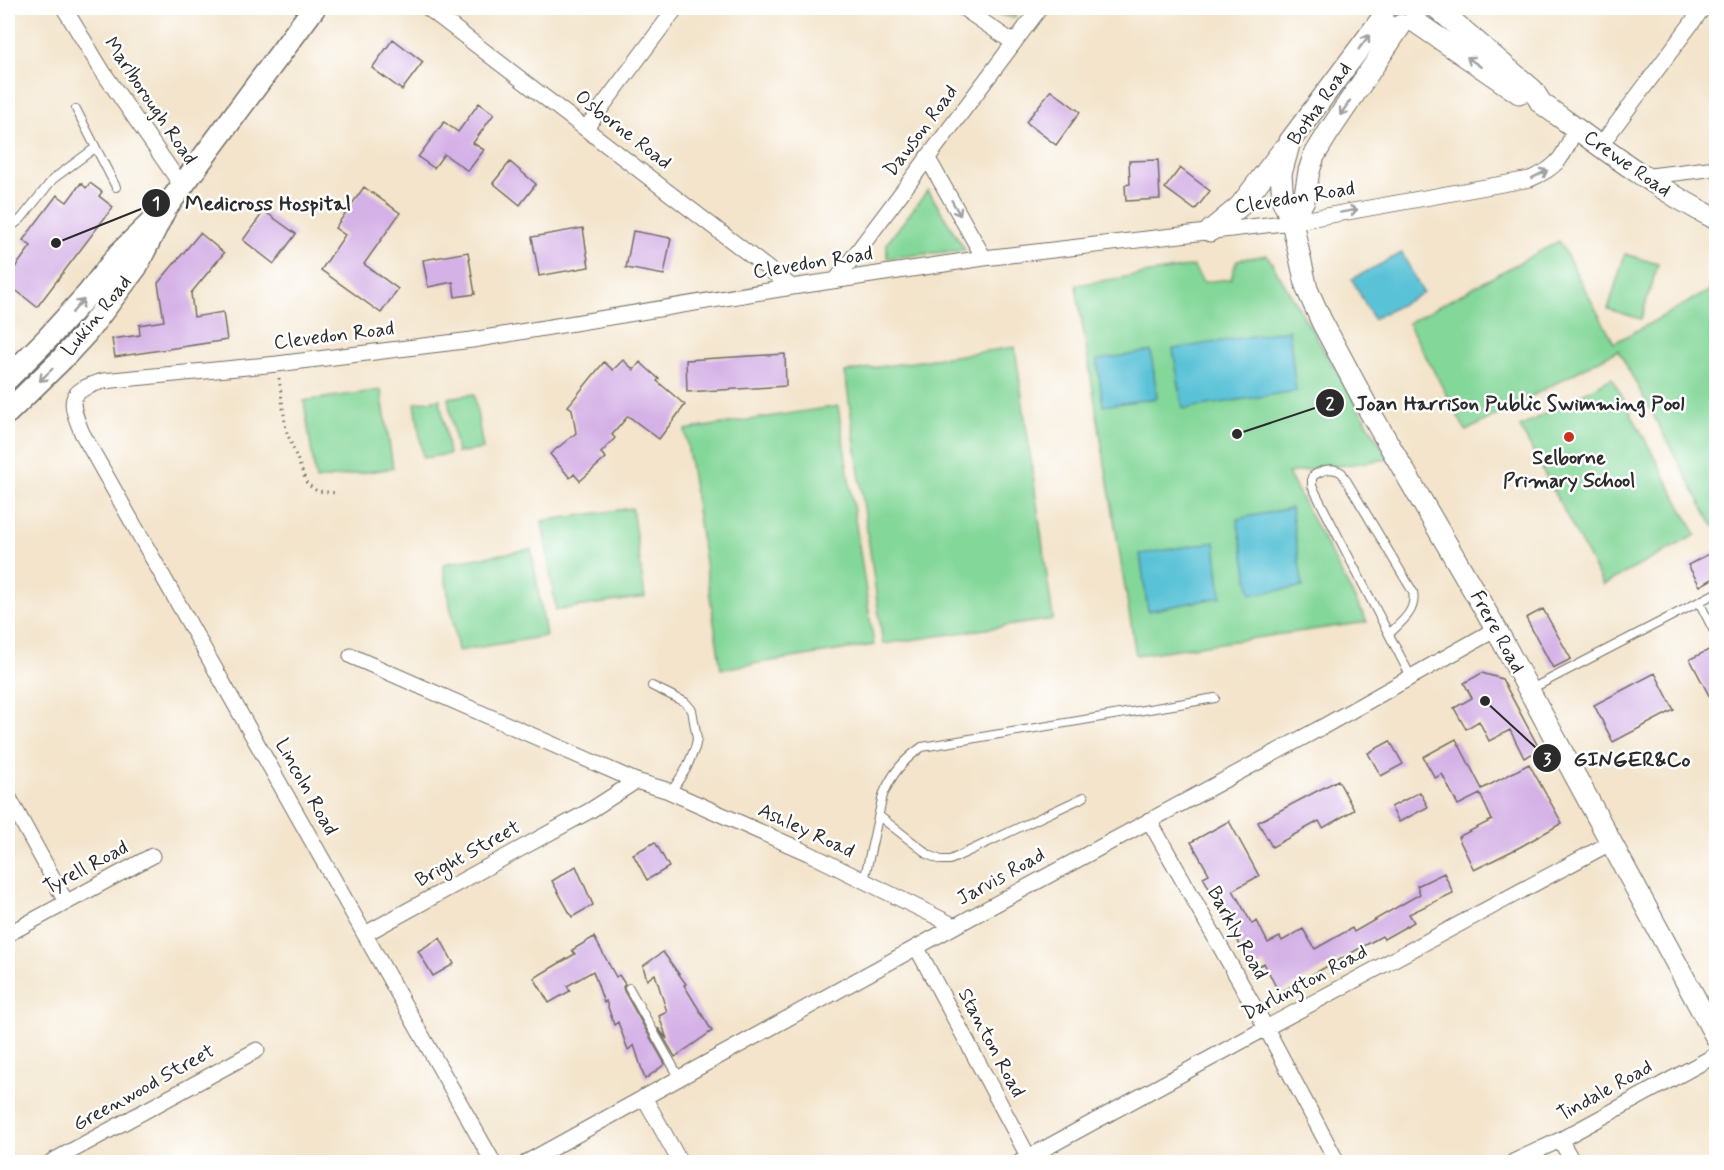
<svg xmlns="http://www.w3.org/2000/svg" width="1724" height="1170" font-family="Mynerve,sans-serif">
	<rect width="100%" height="100%" fill="#fff"/>
	<filter id="ink" filterUnits="userSpaceOnUse"><feTurbulence type="fractalNoise" baseFrequency=".0167" numOctaves="2"/><feDisplacementMap in="SourceGraphic" scale="12" xChannelSelector="R" yChannelSelector="G"/><feConvolveMatrix kernelMatrix="1 2 1 2 8 2 1 2 1" color-interpolation-filters="sRGB"/></filter>
	<filter id="wash" filterUnits="userSpaceOnUse"><feTurbulence type="fractalNoise" baseFrequency=".008" numOctaves="4" result="noise"/><feDisplacementMap in="SourceGraphic" scale="24" xChannelSelector="R" yChannelSelector="G"/><feGaussianBlur stdDeviation="1.35" result="paint"/><feColorMatrix in="noise" values="0 0 0 0 0 0 0 0 0 0 0 0 0 0 0 0 0 1.4 0 .05"/><feComposite in="paint" operator="in"/></filter>
	<g filter="url(#wash)">
		<rect width="100%" height="100%" fill="#f3e4cb"/>
		<path fill="#83d799" stroke="#578162" stroke-width="1.5" d="M985,8H1021L1014,18L996,14Z
			M928,190L965,250L887,258V243Z
			M1559,241L1614,343L1716,287V524L1713,526L1618,350L1466,431L1408,323Z
			M1625,254L1658,264L1641,319L1608,309Z
			M1267,255L1389,459L1288,473L1367,622L1136,655L1076,285L1193,266L1203,282L1231,279L1237,260Z
			M1015,347L1053,619L883,644L845,372Z
			M1612,378L1696,535L1603,585L1520,427Z
			M381,390L393,468L316,480L304,401Z
			M474,394L483,449L457,453L448,398Z
			M440,399L449,454L423,458L415,403Z
			M838,406L874,645L721,669L685,430Z
			M632,508L645,597L556,610L542,521Z
			M531,549L546,636L458,651L443,564Z"/>
		<path fill="#5ac2d7" stroke="#427681" stroke-width="1.5" d="M1402,253L1423,293L1373,319L1352,279Z
			M1289,330L1296,391L1183,409L1173,349Z
			M1151,351L1157,398L1103,406L1097,360Z
			M1291,508L1303,587L1251,594L1237,519Z
			M1215,542L1221,597L1148,611L1140,554Z"/>
		<g id="blocks">
			<path fill="#d4b1e6" d="M393,39L423,62L402,90L372,68Z
				M1051,90L1080,112L1056,145L1026,122Z
				M479,103L494,114L473,143L484,150L468,171L444,154L434,168L418,157L444,122L458,132Z
				M1158,160L1160,199L1126,201L1125,185L1130,184L1129,161Z
				M510,162L536,184L520,205L493,183Z
				M1180,168L1210,191L1195,210L1165,188Z
				M81,183L86,188L90,183L102,192L99,196L113,207L37,307L8,284V277L31,246L23,240L57,195L67,202Z
				M364,187L400,213L364,264L398,289L381,313L321,270L345,235L335,228Z
				M264,211L296,234L274,264L243,240Z
				M583,228L589,267L539,276L532,237Z
				M633,231L671,238L664,275L626,268Z
				M200,233L224,253L191,293L194,317L223,312L227,340L115,357L112,339L140,335L139,325L164,321L158,283Z
				M468,252L475,294L455,297L453,282L428,287L423,260Z
				M785,354L786,386L687,392L686,360Z
				M623,360L634,370L640,362L659,379L657,381L685,405L659,439L628,416L612,435L615,438L601,453L606,458L580,481L574,474L570,478L550,454L576,433L572,409L568,406L604,362L613,370Z
				M1716,550V577L1700,586L1688,565Z
				M1543,609L1571,659L1553,668L1526,618Z
				M1713,648L1716,655V709L1690,659Z
				M1482,673L1502,679L1540,750L1524,758L1510,730L1489,741L1479,721L1466,729L1454,708L1472,698L1464,683Z
				M1655,673L1674,710L1613,742L1594,705Z
				M1456,739L1482,789L1529,764L1562,823L1520,847L1474,870L1458,837L1492,820L1480,794L1458,805L1442,774L1435,778L1423,757Z
				M1390,741L1403,764L1381,776L1368,753Z
				M1338,780L1354,810L1323,828L1319,821L1272,847L1258,822Z
				M1420,792L1428,807L1399,822L1391,807Z
				M1229,821L1259,876L1233,890L1252,924L1257,921L1268,943L1280,937L1282,941L1303,929L1315,949L1352,928L1354,932L1420,894L1417,886L1444,873L1453,893L1409,914L1414,922L1384,939L1382,936L1279,993L1264,963L1253,969L1203,877L1209,874L1191,842Z
				M655,842L669,867L647,880L633,854Z
				M576,866L593,905L572,917L552,881Z
				M594,937L616,977L619,975L625,984L623,987L624,991L665,1064L645,1079L634,1045L628,1050L618,1022L614,1025L606,1001L604,1003L593,971L567,986L570,991L549,1003L534,978L575,954L572,950Z
				M440,938L454,964L433,976L418,951Z
				M663,952L686,984L684,985L712,1031L675,1057L658,1028L667,1039L659,1016L667,1012L655,974L647,980L643,966Z"/>
		</g>
	</g>
	<g filter="url(#ink)">
		<use href="#blocks" fill-opacity="0" stroke="#716c63" stroke-width="1.5"/>
		<g fill="none" stroke-linecap="round" stroke-linejoin="round">
			<g stroke="#716c63" stroke-width="10">
				<path id="lane" d="M76,109L116,187
					M8,229L21,219L53,179L95,148
					M1699,602L1716,635
					M1389,634C1401,622 1417,611 1413,592L1342,473C1333,466 1320,470 1312,477V486L1411,677
					M652,686L685,702L692,710L697,739L695,748L686,769L671,792
					M1531,689L1716,593
					M879,816L929,855L941,860H950L1084,797
					M864,881L883,795C892,774 903,760 922,747L1215,698
					M629,988L679,1077"/>
			</g>
			<g stroke="#716c63" stroke-width="17">
				<path id="street" d="M64,8L103,72L182,186
					M428,8L792,287
					M963,8L1014,43
					M586,128L676,8
					M1600,146L1703,8
					M927,157L984,258
					M1642,177L1716,168
					M836,280L1040,8
					M351,656L636,781
					M8,796L66,902
					M1149,820L1266,1028L1337,1162
					M8,934L152,856
					M365,934L591,810L636,781L666,790L808,853L955,926
					M917,948L1029,1158
					M644,1097L680,1162
					M1560,1140L1573,1162
					M51,1162L257,1050
					M493,1162L82,433C69,401 66,392 103,381L277,364L472,340L792,287L984,258L1292,222L1530,179C1558,168 1565,155 1575,128
					M527,1162L955,926L1326,725L1496,629
					M1020,1162L1266,1028L1612,842
					M1513,1162L1560,1140L1716,1055"/>
			</g>
			<g stroke="#716c63" stroke-width="23">
				<path id="secondary" d="M1437,8L1533,90L1541,103C1599,145 1653,187 1716,219
					M1383,17L1290,141L1281,174L1283,201L1292,222L1307,289L1322,322L1370,412L1496,629L1716,1037
					M1414,21L1519,93
					M1292,222L1304,200L1309,171L1314,156L1328,133L1401,25
					M1210,231L1240,206L1283,150"/>
			</g>
			<g stroke="#716c63" stroke-width="25">
				<path id="primary" d="M8,378L48,338L88,294L119,254L151,223
					M8,412L62,359L86,333L136,267L165,209L314,8"/>
			</g>
			<path stroke="#716c63" stroke-width="3" stroke-dasharray="1.5 4.5" stroke-linecap="butt" d="M279,378L286,430L307,484L317,491L337,493"/>
			<use href="#lane" stroke="#fff" stroke-width="8"/>
			<use href="#street" stroke="#fff" stroke-width="15"/>
			<use href="#secondary" stroke="#fff" stroke-width="21"/>
			<use href="#primary" stroke="#fff" stroke-width="22"/>
		</g>
		<defs><path id="oneway-shaft" d="M-6 0H5M1.5-3L5.5 0L1.5 3" fill="none" stroke-width="1.6" stroke-linecap="round" stroke-linejoin="round" transform="scale(1.5)"/></defs>
		<g stroke="#a0a0a0">
			<use href="#oneway-shaft" transform="translate(1364 42) rotate(-53)"/>
			<use href="#oneway-shaft" transform="translate(1474 62) rotate(-145)"/>
			<use href="#oneway-shaft" transform="translate(1345 108) rotate(124)"/>
			<use href="#oneway-shaft" transform="translate(1540 174) rotate(-27)"/>
			<use href="#oneway-shaft" transform="translate(956 208) rotate(60)"/>
			<use href="#oneway-shaft" transform="translate(1349 211) rotate(-10)"/>
			<use href="#oneway-shaft" transform="translate(78 306) rotate(-48)"/>
			<use href="#oneway-shaft" transform="translate(46 375) rotate(136)"/>
		</g>
	</g>
	<circle fill="#c8321e" stroke="#fff" stroke-width="2" cx="1569" cy="437" r="6"/>
	<g text-anchor="middle" dominant-baseline="central" stroke-width="5" stroke-linejoin="round" paint-order="stroke">
		<g font-size="20" fill="#2b2b2b" stroke="#fff">
			<text transform="translate(150 101) rotate(56)">Marlborough Road</text>
			<text transform="translate(1320 104) rotate(-55)">Botha Road</text>
			<text transform="translate(623 130) rotate(38)">Osborne Road</text>
			<text transform="translate(921 131) rotate(-53)">Dawson Road</text>
			<text transform="translate(1627 164) rotate(35)">Crewe Road</text>
			<text transform="translate(1295 198) rotate(-9)">Clevedon Road</text>
			<text transform="translate(813 263) rotate(-9)">Clevedon Road</text>
			<text transform="translate(97 316) rotate(-51)">Lukin Road</text>
			<text transform="translate(334 336) rotate(-7)">Clevedon Road</text>
			<text transform="translate(1497 632) rotate(61)">Frere Road</text>
			<text transform="translate(306 787) rotate(61)">Lincoln Road</text>
			<text transform="translate(806 831) rotate(25)">Ashley Road</text>
			<text transform="translate(468 854) rotate(-29)">Bright Street</text>
			<text transform="translate(86 868) rotate(-28)">Tyrell Road</text>
			<text transform="translate(1001 877) rotate(-29)">Jarvis Road</text>
			<text transform="translate(1237 933) rotate(61)">Barkly Road</text>
			<text transform="translate(1305 983) rotate(-28)">Darlington Road</text>
			<text transform="translate(991 1043) rotate(62)">Stanton Road</text>
			<text transform="translate(144 1088) rotate(-29)">Greenwood Street</text>
			<text transform="translate(1605 1091) rotate(-29)">Tindale Road</text>
		</g>
		<g font-size="20" font-weight="bold" fill="#2b2b2b" stroke="#fff">
			<text x="1569" y="458">Selborne<tspan x="1569" dy="23">Primary School</tspan></text>
		</g>
	</g>
	<path fill="none" stroke="#2b2b2b" stroke-width="2" d="M56 243L156 203M1237 434L1330 403M1485 701L1547 758"/>
	<g fill="#2b2b2b" stroke="#fff" stroke-width="2">
		<circle cx="56" cy="243" r="6"/>
		<circle cx="1237" cy="434" r="6"/>
		<circle cx="1485" cy="701" r="6"/>
		<circle cx="156" cy="203" r="15"/>
		<circle cx="1330" cy="403" r="15"/>
		<circle cx="1547" cy="758" r="15"/>
	</g>
	<g font-size="18" text-anchor="middle" font-weight="bold" fill="#fff">
		<text x="156" y="209">1</text>
		<text x="1330" y="409">2</text>
		<text x="1547" y="765">3</text>
	</g>
	<g font-size="21" text-anchor="middle" font-weight="bold" fill="#2b2b2b" stroke="#fff" stroke-width="5" stroke-linejoin="round" paint-order="stroke">
		<text x="268" y="210">Medicross Hospital</text>
		<text x="1520" y="410">Joan Harrison Public Swimming Pool</text>
		<text x="1632" y="766">GINGER&amp;Co</text>
	</g>
	<rect width="1724" height="1170" fill="none" stroke="#fff" stroke-width="30"/>
</svg>
